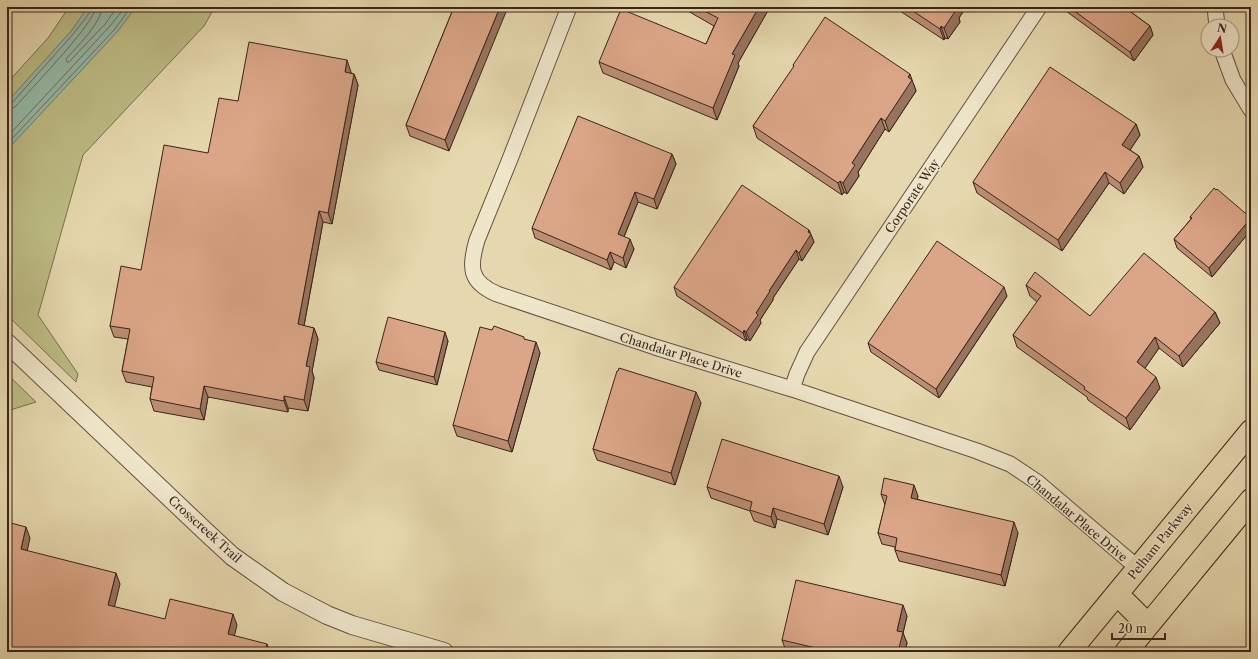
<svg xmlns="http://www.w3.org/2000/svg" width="1258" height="659" font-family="'Libre Caslon Text',serif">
	<rect width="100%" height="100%" fill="#e6d8ae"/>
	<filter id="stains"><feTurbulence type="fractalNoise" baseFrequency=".005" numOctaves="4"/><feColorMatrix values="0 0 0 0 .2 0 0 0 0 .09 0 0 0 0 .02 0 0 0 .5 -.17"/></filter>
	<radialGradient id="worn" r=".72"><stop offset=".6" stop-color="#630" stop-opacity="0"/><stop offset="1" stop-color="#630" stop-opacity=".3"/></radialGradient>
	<path fill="#bdbc85" stroke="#7a7051" d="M69,7H215L204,26L83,155L38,315L78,374L76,382L7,315V83L48,38Z
		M7,374L36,402L7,411Z"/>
	<path fill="#96baa9" stroke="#707e71" d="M88,7H136L117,32L7,150V102L72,30Z"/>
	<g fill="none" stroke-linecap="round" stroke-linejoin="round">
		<path stroke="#677063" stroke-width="1" d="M102,7C102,22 76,48 66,59L67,62H69L106,23L117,7
			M7,105L12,103L74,33L91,11V7
			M7,110L11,109L15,107C29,91 95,23 96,7
			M7,137L110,26L125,7
			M7,144L114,30L131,7"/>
		<g stroke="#645241" stroke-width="17">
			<path id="minor" d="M569,7L510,159L477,240C469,267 469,282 497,294L655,347L792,389L977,451L1010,464L1037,482L1138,568
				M1215,7L1217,26
				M1222,50L1233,80L1251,110
				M792,389L797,374L807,352L1039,7"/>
		</g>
		<g stroke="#645241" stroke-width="20">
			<path id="tertiary" d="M7,343L205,531L232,556L283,592L327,615L352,625L444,652"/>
		</g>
		<g stroke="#38251d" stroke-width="24">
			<path id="primary" d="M1117,594L1148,625
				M1069,652L1251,431
				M1126,652L1251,500"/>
		</g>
		<use href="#minor" stroke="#efe6ca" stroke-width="15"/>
		<use href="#tertiary" stroke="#efe6ca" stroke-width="18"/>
		<use href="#primary" stroke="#e6d8ae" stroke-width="22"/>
	</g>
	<path fill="#bc8f74" stroke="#38251d" d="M454,7L449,151L410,136L406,125Z
		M681,7H770L738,63L739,66L717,120L603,73L599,62L706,44L714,26Z
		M894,7H966L959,18L960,22L948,39L945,38L944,40Z
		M1064,7H1124L1150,26L1153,35L1134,61L1066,11Z
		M793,65L914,85L916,91L889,132L885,129L858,172L859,176L847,194L844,192L842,195L757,138L753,126L794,67Z
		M351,72V73L354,74L358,85L332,224L323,222L304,326L314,328L318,339L312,371L314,378L308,411L288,408V412L208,397L204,420L154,411L150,399L152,387L126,382L122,371L128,339L114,337L110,326L141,270L238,101Z
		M1136,124L1140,135L1130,150L1139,156L1143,167L1124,194L1109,183L1062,251L977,193L973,182Z
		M672,154L676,164L657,209L638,202L624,237L634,249L626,268L614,262L611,270L535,238L532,228Z
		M1190,217H1251V230L1212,277L1177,248L1174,239L1191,219Z
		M809,230L814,242L802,261L799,259L773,298V300L760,320L761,323L750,341L747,339L746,341L677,296L674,287Z
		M1026,285L1090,316L1215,312L1220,323L1183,367L1159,348L1145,368L1160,388L1130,430L1088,400L1087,397L1017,347L1013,335L1037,302L1030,296Z
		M1007,296L939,398L871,352L868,343Z
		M525,339L540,353L512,452L457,436L453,425Z
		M448,341L437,385L379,370L376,362Z
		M618,371L701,403L675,485L597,460L593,449Z
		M707,487H843L828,535L777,519L775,528L754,521L750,511L711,498Z
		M881,494L918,496L917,499L1018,533L1005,586L899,561L895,550V547L882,544L878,533L885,505Z
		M907,616L903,633L907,643L905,652H791L786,651L782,640Z"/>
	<path fill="#99745e" stroke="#38251d" d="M500,7H508L449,151L445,140Z
		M759,7H770L738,63L739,66L717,120L713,108L732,54Z
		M955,7H966L959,18L960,22L948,39L944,28Z
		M941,26L945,38L944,40L940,29Z
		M1150,26L1153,35L1134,61L1130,52Z
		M347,60L351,72L349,83L345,72Z
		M354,74L358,85L332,224L328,213Z
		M910,74L916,91L889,132L885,121Z
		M881,118L885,129L858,172L859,176L847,194L843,183L852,163Z
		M1136,124L1140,135L1126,156L1122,145Z
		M672,154L676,164L657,209L654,199Z
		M1139,156L1143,167L1124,194L1120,183Z
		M1105,172L1109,183L1062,251L1058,240Z
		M840,181L844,192L842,195L838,183Z
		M635,192L638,202L621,244L618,234Z
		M319,211L323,222L302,336L298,324Z
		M1251,218V230L1212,277L1209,268Z
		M809,230L814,242L802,261L799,253Z
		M630,239L634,249L626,268L623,258Z
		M796,250L799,259L773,298V300L760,320L761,323L750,341L746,332L756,313L769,291Z
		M610,252L614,262L611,270L607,260Z
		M1004,287L1007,296L939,398L936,389Z
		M1215,312L1220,323L1183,367L1179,356Z
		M314,328L318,339L312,371L314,378L308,411L304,400L306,366Z
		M744,330L747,339L746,341L743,333Z
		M445,332L448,341L437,385L434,377Z
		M1155,337L1159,348L1141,374L1137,362Z
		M536,342L540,353L512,452L508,441Z
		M1156,377L1160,388L1130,430L1126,418Z
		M204,386L208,397L204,420L200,409Z
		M696,392L701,403L675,485L671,473Z
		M284,396L288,408V412L284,401Z
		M839,476L843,487L828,535L824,524Z
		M914,485L918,496L915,509L911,498Z
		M773,508L777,519L775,528L771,517Z
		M1014,522L1018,533L1005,586L1001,575Z
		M26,527L30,538L25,561L21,549Z
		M116,573L120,584L112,617L108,605Z
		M903,605L907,616L903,633L907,643L905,652H898L897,631Z
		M233,614L237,625L232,646L228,634Z
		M267,644L270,652H265Z"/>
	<path fill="#dba687" stroke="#38251d" d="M454,7H500L445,140L406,125Z
		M697,7H759L732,54L735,55L713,108L599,62L621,9L706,44L718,18Z
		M907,7H955L954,9L956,10L944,28L941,26L940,29Z
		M1069,7H1124L1150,26L1130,52Z
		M825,17L910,74L908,77L912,80L885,121L881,118L852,163L855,165L843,183L840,181L838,183L753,126L794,66L793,65Z
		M249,42L347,60L345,72L354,74L328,213L319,211L298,324L314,328L306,366L310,367L304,400L284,396V401L204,386L200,409L150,399L154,377L122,371L130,329L110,326L121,266L141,270L164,145L208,153L219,98L238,101Z
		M1050,67L1136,124L1122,145L1139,156L1120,183L1105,172L1058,240L973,182Z
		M578,116L672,154L654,199L635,192L618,234L630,239L623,258L610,252L607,260L532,228Z
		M742,185L809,230L808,232L811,234L799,253L796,250L769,291H770L756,313L758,315L746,332L744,330L743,333L674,287Z
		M1214,188L1216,190L1217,189L1251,218L1209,268L1174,239L1192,218L1190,217Z
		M937,241L1004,287L936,389L868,343Z
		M1144,253L1215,312L1179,356L1155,337L1137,362L1156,377L1126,418L1084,389L1085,387L1013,335L1041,296L1026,285L1035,272L1090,316Z
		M388,317L445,332L434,377L376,362Z
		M494,326L524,337V339L536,342L508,441L453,425L480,327L492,330Z
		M619,368L696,392L671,473L593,449L617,371H618Z
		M722,439L839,476L824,524L773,508L771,517L750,510L752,502L707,487Z
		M884,478L914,485L911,498L1014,522L1001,575L895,550L897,538L878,533L887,496L881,494Z
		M7,522L26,527L21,549L116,573L108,605L165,619L170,599L233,614L228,634L267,644L265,652H7Z
		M796,580L903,605L897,631L903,632L898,652H833L782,640Z"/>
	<g text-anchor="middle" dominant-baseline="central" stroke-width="3" stroke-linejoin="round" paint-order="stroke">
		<g font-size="12" fill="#38251d" stroke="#efe6ca">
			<text transform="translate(912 196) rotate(-56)">Corporate Way</text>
			<text transform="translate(681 355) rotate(17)">Chandalar Place Drive</text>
			<text transform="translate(1077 518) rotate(40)">Chandalar Place Drive</text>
			<text transform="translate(205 529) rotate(42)">Crosscreek Trail</text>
			<text transform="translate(1160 541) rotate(-51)">Pelham Parkway</text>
		</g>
	</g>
	<rect width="1258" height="659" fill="none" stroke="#e6d8ae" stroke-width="24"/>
	<rect x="8" y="8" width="1242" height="643" fill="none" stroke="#38251d" stroke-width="2"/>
	<rect x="12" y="12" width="1234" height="635" fill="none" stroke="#38251d"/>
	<g transform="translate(1220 38) rotate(12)"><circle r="19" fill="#efe6ca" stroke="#a69985"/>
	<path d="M0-3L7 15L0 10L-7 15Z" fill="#8f2418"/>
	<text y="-6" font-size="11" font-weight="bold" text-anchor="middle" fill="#38251d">N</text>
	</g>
	<path d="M1112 633v6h53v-6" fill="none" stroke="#38251d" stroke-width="2"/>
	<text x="1118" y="633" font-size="12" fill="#38251d" stroke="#efe6ca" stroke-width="3" paint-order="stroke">20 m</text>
	<rect width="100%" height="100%" filter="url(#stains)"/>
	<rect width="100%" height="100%" fill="url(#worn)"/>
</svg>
